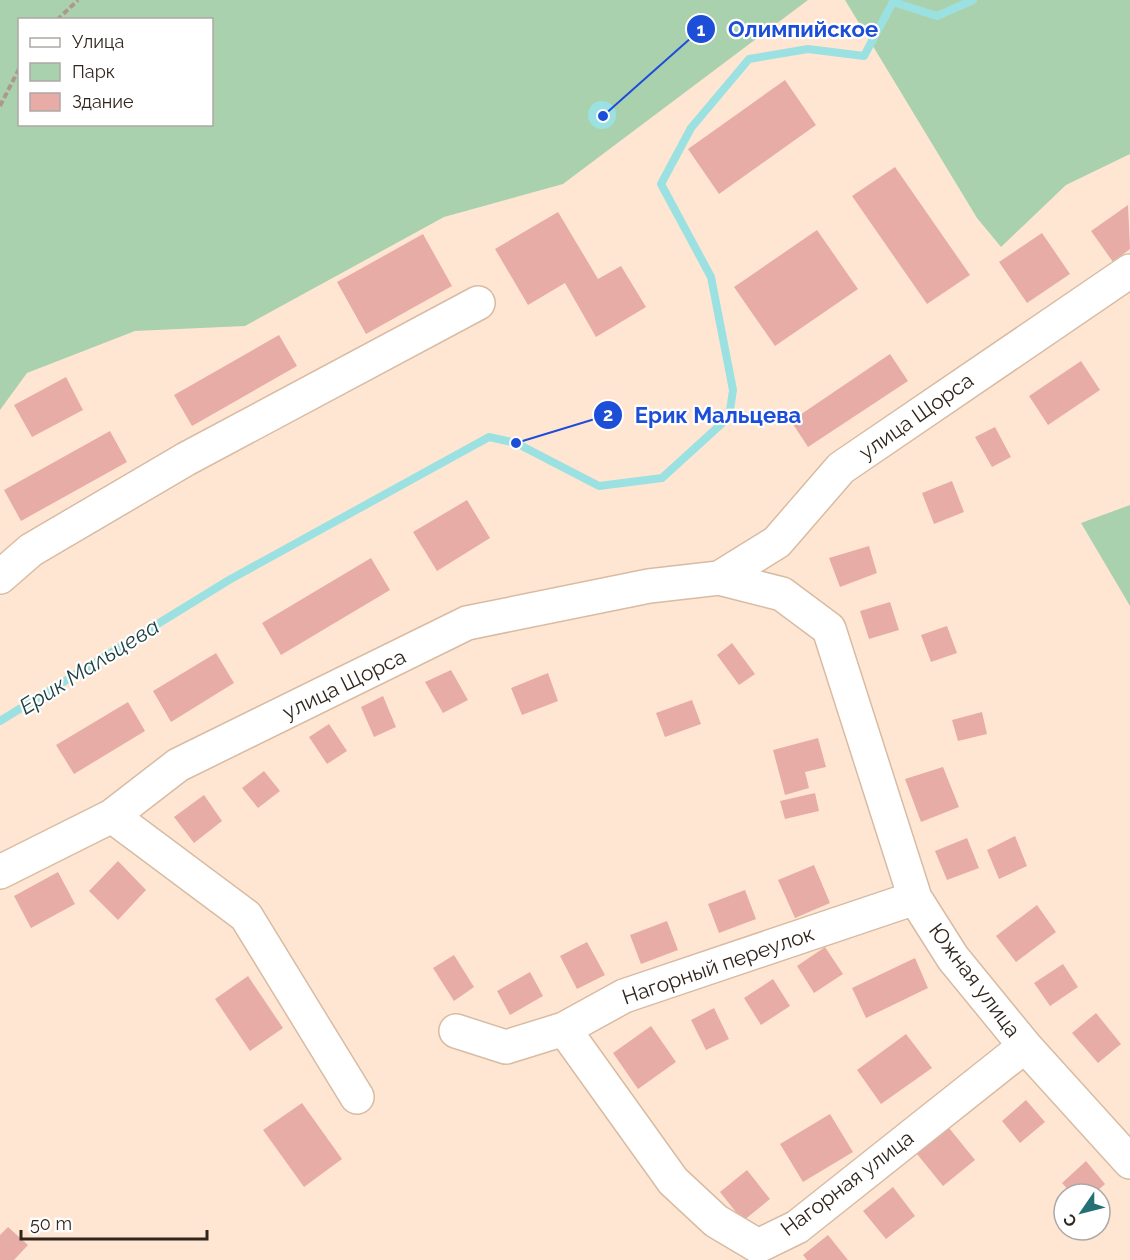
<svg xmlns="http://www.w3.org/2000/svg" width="1130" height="1260" font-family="Raleway,sans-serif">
	<rect width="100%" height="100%" fill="#ffe6d3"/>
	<path fill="#aad1ae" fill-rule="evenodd" d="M0,0H808L563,184L444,217L245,326L135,331L27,373L0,410ZM20,20H212V124H20Z
		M845,0H1130V154L1066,185L1001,247L977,218Z
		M1130,505V606L1081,523Z"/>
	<path fill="#9be1e1" d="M588 115a14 14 0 1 1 28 0a14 14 0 1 1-28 0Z"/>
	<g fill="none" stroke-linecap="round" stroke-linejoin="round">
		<path stroke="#9be1e1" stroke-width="8" d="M0,721L229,580L489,437L516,443L599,486L662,478L729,417L733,390L711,277L661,184L691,128L749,59L808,49L864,56L893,2L937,16L973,0"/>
	</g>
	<path fill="#e7aca5" d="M785,80L816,125L719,194L688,149Z
		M895,167L970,275L927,304L852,196Z
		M1128,205L1130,249L1113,262L1091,231Z
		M558,212L598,279L621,266L646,307L596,337L565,283L528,305L495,249Z
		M817,230L858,289L775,346L734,287Z
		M1042,233L1070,274L1027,303L999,262Z
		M423,234L452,286L366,334L337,282Z
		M279,335L297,366L192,426L174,395Z
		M890,354L908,381L808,447L791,421Z
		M1081,361L1100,390L1048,425L1029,396Z
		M66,377L83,410L32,437L14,405Z
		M995,427L1011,457L992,467L975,437Z
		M110,431L127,462L21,521L4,490Z
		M952,481L964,512L934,524L922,493Z
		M467,500L490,538L437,571L413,532Z
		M869,546L877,573L840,587L829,558Z
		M371,558L390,590L281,655L262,623Z
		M890,602L899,630L869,639L860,611Z
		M947,626L957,653L931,662L921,635Z
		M732,643L755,674L739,685L717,655Z
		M216,653L234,683L171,722L153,691Z
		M451,670L468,700L443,713L425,682Z
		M548,673L558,701L522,715L511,688Z
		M383,696L396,727L374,737L361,707Z
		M692,700L701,724L665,737L656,713Z
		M128,702L145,731L74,774L56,745Z
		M982,712L987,734L958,741L952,720Z
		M329,724L347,751L327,764L309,737Z
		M818,738L826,767L805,772L809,788L785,795L773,750Z
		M943,767L959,807L921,822L905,779Z
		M264,771L280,791L258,808L242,788Z
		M815,793L819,811L785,819L780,801Z
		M204,795L222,821L194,843L174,817Z
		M1015,836L1027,866L999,879L987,850Z
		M967,838L979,868L947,880L935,851Z
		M118,861L146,890L118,920L89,891Z
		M814,865L830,903L795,918L778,880Z
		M58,872L75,904L31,928L14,896Z
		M745,890L756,919L719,933L708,904Z
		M1037,905L1056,932L1016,962L996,936Z
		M667,921L678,950L641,964L630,935Z
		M587,942L605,975L577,989L560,956Z
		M825,947L843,974L814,993L797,966Z
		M454,955L474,987L454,1001L433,968Z
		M915,958L928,988L866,1018L852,988Z
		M1063,964L1078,987L1050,1006L1034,983Z
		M530,972L543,996L510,1015L497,991Z
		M248,976L283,1028L250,1051L215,999Z
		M773,979L790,1006L761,1025L744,998Z
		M714,1008L729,1039L706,1050L691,1020Z
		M1096,1013L1121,1044L1098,1063L1072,1033Z
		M651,1026L676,1062L638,1089L613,1053Z
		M906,1034L932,1068L881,1104L857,1070Z
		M1026,1100L1045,1122L1020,1143L1002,1121Z
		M302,1103L342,1159L304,1187L263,1130Z
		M830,1114L853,1152L803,1182L780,1144Z
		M949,1128L975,1160L943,1186L917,1154Z
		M1086,1161L1105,1184L1094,1194H1072L1062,1183Z
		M747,1170L770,1199L743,1221L720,1192Z
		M893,1187L915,1216L886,1239L863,1211Z
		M8,1227L28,1245L14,1260H0V1235Z
		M828,1235L848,1260H807L803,1255Z"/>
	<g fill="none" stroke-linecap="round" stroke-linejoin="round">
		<g stroke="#d8bba3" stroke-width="36">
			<path id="minor" d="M0,577L31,550L186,459L478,303
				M719,578L777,542L841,468L1130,271
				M112,816L246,916L357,1097
				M0,872L112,816L178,765L467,623L649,586L719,578L782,594L829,629L915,898L953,958L1025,1046L1130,1162
				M564,1029L673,1181L716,1221L758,1246L797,1227L1025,1046
				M456,1031L506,1047L564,1029L624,996L915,898"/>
		</g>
		<path stroke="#ad998a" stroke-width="4" stroke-dasharray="6 3" stroke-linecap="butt" d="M57,20L78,0
			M0,106L20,67"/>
		<use href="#minor" stroke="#fff" stroke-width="33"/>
	</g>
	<g text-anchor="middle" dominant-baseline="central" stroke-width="4.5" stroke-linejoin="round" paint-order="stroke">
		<g font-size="21" fill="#31261d" stroke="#fff">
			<text transform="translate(916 416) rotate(-35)">улица Щорса</text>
			<text transform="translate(344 684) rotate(-26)">улица Щорса</text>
			<text transform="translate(718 965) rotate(-19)">Нагорный переулок</text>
			<text transform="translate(975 980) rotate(53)">Южная улица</text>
			<text transform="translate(847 1183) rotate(-37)">Нагорная улица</text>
		</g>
		<g font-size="22" font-style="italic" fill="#1d3f3f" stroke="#fff">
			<text transform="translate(89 666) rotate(-32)">Ерик Мальцева</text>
		</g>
	</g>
	<path fill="none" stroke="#1d4ed8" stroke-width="2" d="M603 116L701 29M516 443L608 415"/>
	<g fill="#1d4ed8" stroke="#fff" stroke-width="2">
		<circle cx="603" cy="116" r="6"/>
		<circle cx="516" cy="443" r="6"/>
		<circle cx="701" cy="29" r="15"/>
		<circle cx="608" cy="415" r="15"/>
	</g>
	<g font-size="18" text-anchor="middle" font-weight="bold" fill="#fff">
		<text x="701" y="36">1</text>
		<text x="608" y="421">2</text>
	</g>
	<g font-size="22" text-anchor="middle" font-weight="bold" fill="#1d4ed8" stroke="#fff" stroke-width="4.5" stroke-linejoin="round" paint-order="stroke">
		<text x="803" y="37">Олимпийское</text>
		<text x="718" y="423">Ерик Мальцева</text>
	</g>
	<rect x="18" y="18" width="195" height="108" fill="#ffffff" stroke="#ada8a5" stroke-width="1.5"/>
	<rect x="30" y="38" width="30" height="9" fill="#ffffff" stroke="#ada8a5" stroke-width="1.5"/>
	<text x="72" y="48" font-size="18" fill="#31261d">Улица</text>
	<rect x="30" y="63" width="30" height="18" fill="#aad1ae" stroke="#ada8a5" stroke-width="1.5"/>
	<text x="72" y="78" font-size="18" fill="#31261d">Парк</text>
	<rect x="30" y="93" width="30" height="18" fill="#e7aca5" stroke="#ada8a5" stroke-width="1.5"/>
	<text x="72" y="108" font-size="18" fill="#31261d">Здание</text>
	<g transform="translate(1082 1212) rotate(235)"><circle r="28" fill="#ffffff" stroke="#ada8a5" stroke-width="1.5"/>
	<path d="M0-4.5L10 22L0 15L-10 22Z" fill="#257074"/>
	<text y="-9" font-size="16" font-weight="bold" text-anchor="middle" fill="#31261d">С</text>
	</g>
	<path d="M21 1230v9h186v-9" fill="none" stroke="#31261d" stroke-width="3"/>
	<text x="30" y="1230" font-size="18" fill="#31261d" stroke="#ffffff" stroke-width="4.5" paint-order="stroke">50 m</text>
</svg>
